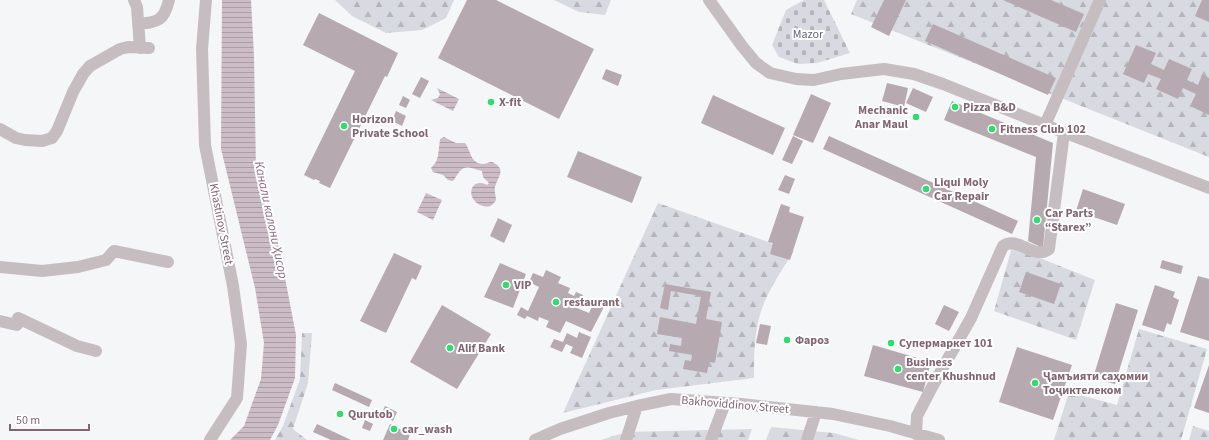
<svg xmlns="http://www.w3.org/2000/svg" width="1209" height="440" font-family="'Source Sans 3',sans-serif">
	<defs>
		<pattern id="forest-firs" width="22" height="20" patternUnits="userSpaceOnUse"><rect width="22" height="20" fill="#d8dae1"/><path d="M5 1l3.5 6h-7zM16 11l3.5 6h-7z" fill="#b5b5bb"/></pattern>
		<pattern id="cemetery-stones" width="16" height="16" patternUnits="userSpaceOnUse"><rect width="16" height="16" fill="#d8dae1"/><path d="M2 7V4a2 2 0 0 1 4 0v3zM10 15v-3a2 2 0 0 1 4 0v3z" fill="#b5b5bb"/></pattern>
		<pattern id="water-rules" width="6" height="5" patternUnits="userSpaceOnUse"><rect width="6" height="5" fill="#ccbcc6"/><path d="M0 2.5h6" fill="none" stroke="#ab9da5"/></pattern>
	</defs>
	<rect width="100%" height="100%" fill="#f4f6f7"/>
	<path fill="url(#forest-firs)" d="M335,0H454L446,18L422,30L386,33L352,16Z
		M554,0H611L605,15L579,12Z
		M857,0H1209V157L851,14Z
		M658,203L794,251C780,273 763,297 758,323C754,341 754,360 754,378L656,390L563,413Z
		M1012,247L1095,280L1076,340L994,311Z
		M1139,329L1207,349L1181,440H1054L1069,392L1117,405Z
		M302,333H312L308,383L293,429L307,440H275L283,426L300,379Z
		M1193,426L1209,431V440H1189Z
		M771,427L834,433L859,440H766Z
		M752,429L748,440H601L626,432Z"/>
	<path fill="url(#cemetery-stones)" d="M804,0H824L850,53L817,63L798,64L779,57L772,45L786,10Z"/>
	<path fill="url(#water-rules)" d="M222,0H251L254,56L256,170L267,213L279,247L296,335L295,378L278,425L270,440H230L244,426L261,379L264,343L255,288L221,149Z
		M437,88L459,99L453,111L431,100L438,98L440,94Z
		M444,137L456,143H465C471,151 470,163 483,164C486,164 489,162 492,162C507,169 498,176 495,187C494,191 496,196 496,200C493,205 490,208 483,206C464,200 470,176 487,185L489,183L483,177L482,171C465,166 463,164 454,180L452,181L448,180L443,175L433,172L431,168L436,162L438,156L440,139Z
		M426,193L442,200L433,220L417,212Z"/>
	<path fill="#b6a9af" d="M467,0H496L594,49L559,119L438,58Z
		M884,0H906L889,36L871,27Z
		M1003,0H1051L1084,14L1076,32Z
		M1202,0H1209V22L1195,16Z
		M319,13L398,53L387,77L385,76L330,188L319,183L320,181L315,179L314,180L304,175L355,71L303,45Z
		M933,24L1056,78L1048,95L925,41Z
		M1136,45L1156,53L1151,64L1164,70L1169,59L1192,69L1187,80L1198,85L1202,75L1209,78V115L1190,106L1196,94L1183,88L1178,99L1156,89L1161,79L1148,74L1144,83L1123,74Z
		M606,69L622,75L618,86L602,79Z
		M421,77L429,81L420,98L412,94Z
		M887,83L908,88L904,107L882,101Z
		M913,88L933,97L926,112L906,103Z
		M811,94L831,103L813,143L793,135Z
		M713,95L785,128L773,155L701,123Z
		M403,96L410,100L406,108L399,105Z
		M952,101L1053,143L1043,248L1028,241L1036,157L944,120Z
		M396,111L406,116L402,126L392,121Z
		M793,136L803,141L792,164L782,160Z
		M829,136L1018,221L1012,234L823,149Z
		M578,151L642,177L632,203L567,177Z
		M785,175L795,179L789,194L778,190Z
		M1083,189L1125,204L1117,225L1076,211Z
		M781,204L790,207L789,212L804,217L790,260L770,254L773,243L768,242Z
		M498,218L512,225L504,243L490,236Z
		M394,253L422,266L416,280L412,278L386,333L360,321Z
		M1162,260L1183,266L1181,274L1160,268Z
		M500,263L526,274L513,308L484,297Z
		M546,270L561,277L558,283L570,288L568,293L574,296L576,292L583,295L577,308L589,313L595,300L605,305L591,332L566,321L560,333L546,327L549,321L539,317L538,321L527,316L525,319L517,315L521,307L528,311L539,287L529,282L533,273L543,277Z
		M1026,272L1061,284L1054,304L1019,292Z
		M1198,276L1209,279V341L1180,332Z
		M665,284L711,292L706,319L722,322L715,363L709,362L707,373L683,369L685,360L691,361L692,355L669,351L670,344L681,346L682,338L657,334L660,317L696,324L701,296L671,291L668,310L660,308Z
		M1155,285L1175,292L1173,297L1179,300L1171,325L1167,323L1164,332L1142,325Z
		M1116,303L1138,310L1115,384L1093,378Z
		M442,305L491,334L457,389L410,362Z
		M944,305L959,312L949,331L935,324Z
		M760,324L771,326L767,345L756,343Z
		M579,332L591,337L582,358L570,353L573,347L566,344L562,352L550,347L554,339L563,342L567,333L577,338Z
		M873,345L931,362L923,392L864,376Z
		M1017,347L1072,365L1053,420L999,402Z
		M1209,365V413L1194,408Z
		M335,383L372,400L369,407L332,390Z
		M385,406L397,412L393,421L381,415Z
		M365,420L373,424L370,431L362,428Z
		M317,424L351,440H331L313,432Z
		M390,424L410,434L408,440H383Z"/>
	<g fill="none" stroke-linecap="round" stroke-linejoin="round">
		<path stroke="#c6bdc1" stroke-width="12" d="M134,0L137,7L140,48
			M206,0L202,49L205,145L233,286L241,344L237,398L210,440
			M709,0L742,46L756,63L770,73L796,79L814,80L841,74L884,69L914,74L943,84L1045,125L1209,188
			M138,24C158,22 164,21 169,0
			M1045,125L1100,0
			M0,129L16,138L25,140L42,141L52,138L57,131L73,92L83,74L90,66L120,49L128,47L149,48
			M0,267L42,271L78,267L106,260L114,251L168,262
			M0,321L17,325L18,318L77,346L96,351
			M916,434L917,416L932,387L971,318L1003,246C1018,235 1034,261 1049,249L1064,133
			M535,440L560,429L609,413L637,406L671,399L741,404L833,414L890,426L939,440
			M626,440L637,406
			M711,440L725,403
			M807,440L816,412"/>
	</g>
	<g fill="#29e16a" stroke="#fff" stroke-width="1.5">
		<circle cx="491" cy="102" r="4"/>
		<circle cx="955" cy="107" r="4"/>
		<circle cx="916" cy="117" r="4"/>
		<circle cx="344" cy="126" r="4"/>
		<circle cx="992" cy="129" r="4"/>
		<circle cx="926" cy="189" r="4"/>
		<circle cx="1037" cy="220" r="4"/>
		<circle cx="506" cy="285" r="4"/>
		<circle cx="556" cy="302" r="4"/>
		<circle cx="787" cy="340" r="4"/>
		<circle cx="891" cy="343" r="4"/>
		<circle cx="450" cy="348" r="4"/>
		<circle cx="898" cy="369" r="4"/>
		<circle cx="1035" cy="383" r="4"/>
		<circle cx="340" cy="414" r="4"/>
		<circle cx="394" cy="429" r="4"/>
	</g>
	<g text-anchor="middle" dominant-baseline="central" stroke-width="4" stroke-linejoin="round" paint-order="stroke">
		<g font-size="12" fill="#65677c" stroke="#fff">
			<text x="808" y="34">Mazor</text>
		</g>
		<g font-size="12" font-weight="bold" fill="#846673" stroke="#fff" text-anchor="start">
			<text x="499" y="102">X-fit</text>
			<text x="963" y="107">Pizza B&amp;D</text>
			<text x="908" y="110" text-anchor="end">Mechanic<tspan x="908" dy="14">Anar Maul</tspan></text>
			<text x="352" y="119">Horizon<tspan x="352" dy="14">Private School</tspan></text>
			<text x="1000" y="129">Fitness Club 102</text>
			<text x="934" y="182">Liqui Moly<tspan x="934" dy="14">Car Repair</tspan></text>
			<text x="1045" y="213">Car Parts<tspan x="1045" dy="14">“Starex”</tspan></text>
			<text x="514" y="285">VIP</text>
			<text x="564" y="302">restaurant</text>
			<text x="795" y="340">Фароз</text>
			<text x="899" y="343">Супермаркет 101</text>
			<text x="458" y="348">Alif Bank</text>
			<text x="906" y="362">Business<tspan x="906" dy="14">center Khushnud</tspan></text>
			<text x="1043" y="376">Ҷамъияти саҳомии<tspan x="1043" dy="14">Тоҷиктелеком</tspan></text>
			<text x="348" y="414">Qurutob</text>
			<text x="402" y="429">car_wash</text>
		</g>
		<g font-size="12" fill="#846673" stroke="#fff">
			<text transform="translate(221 224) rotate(79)">Khastinov Street</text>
			<text transform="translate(735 405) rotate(5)">Bakhoviddinov Street</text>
		</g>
		<g font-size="13" font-style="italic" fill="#8e6c82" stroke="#fff">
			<text transform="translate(271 220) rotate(78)">Канали калони Ҳисор</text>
		</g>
	</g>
	<path d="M10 424v6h79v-6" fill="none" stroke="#846673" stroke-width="2"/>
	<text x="16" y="424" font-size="12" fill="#846673" stroke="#ffffff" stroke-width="3" paint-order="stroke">50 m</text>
</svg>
